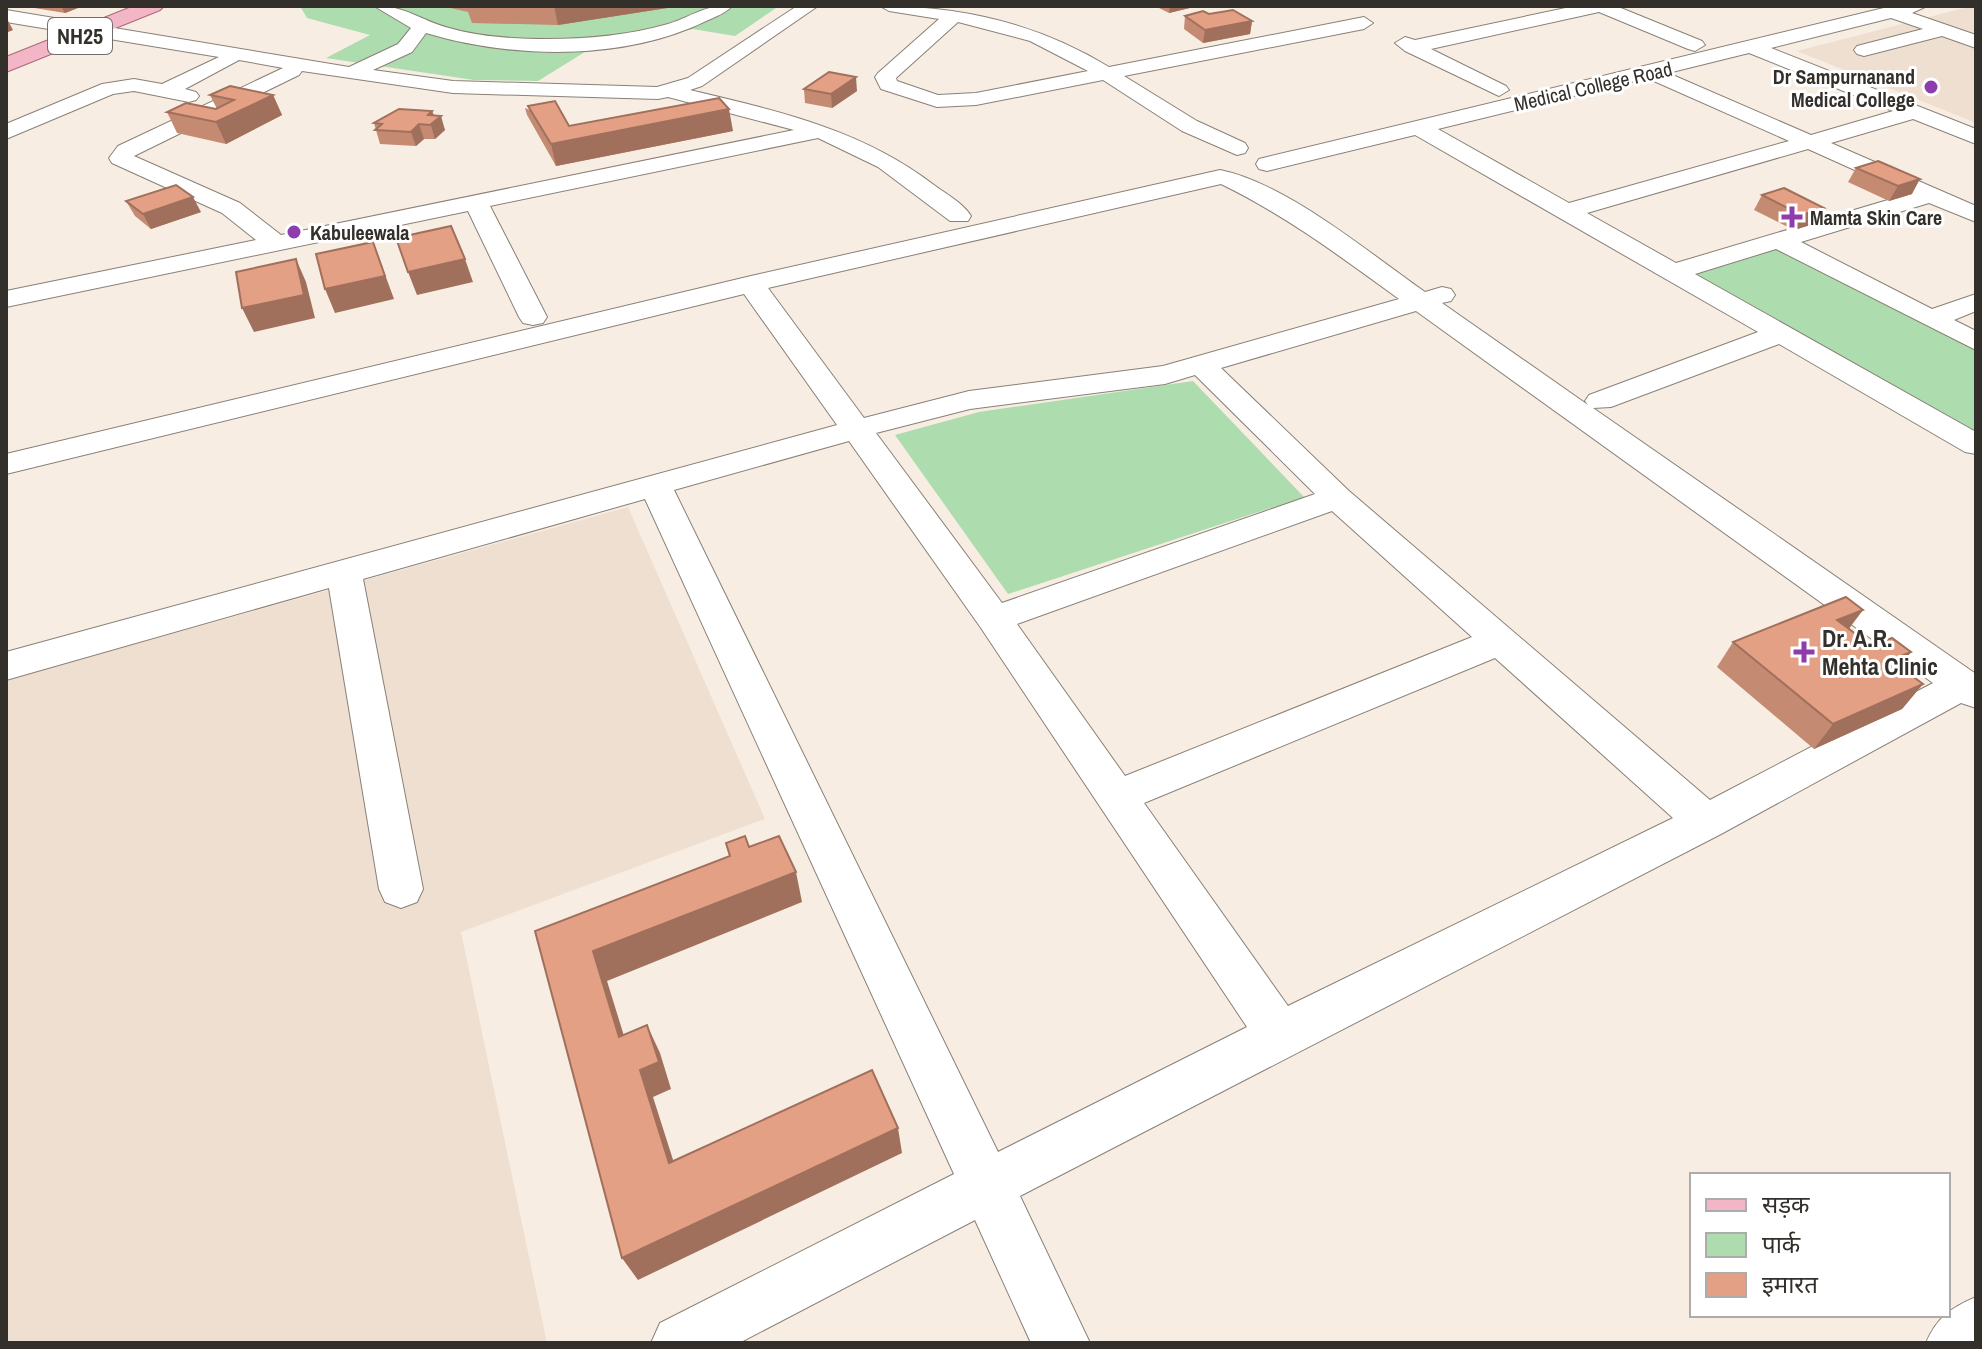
<svg xmlns="http://www.w3.org/2000/svg" width="1982" height="1349" font-family="'Archivo Narrow','Noto Sans Devanagari',sans-serif">
	<rect width="100%" height="100%" fill="#f7ede2"/>
	<path fill="#efdfd0" d="M1976,6V123L1797,51L1972,6Z
		M628,507L765,819L461,932L547,1343H6V680Z"/>
	<path fill="#addcae" d="M300,6H779L735,36L693,29L588,50L538,81L474,80L326,58L370,35L307,18Z
		M1777,247L1976,350V434L1692,274Z
		M1193,381L1304,497L1008,594L895,435L979,412Z"/>
	<g fill="none" stroke-linecap="round" stroke-linejoin="round">
		<g stroke="#898077" stroke-width="2">
			<path id="minor" d="M374,6C407,6 419,20 449,28C480,37 514,39 547,39C587,39 630,35 668,24C696,15 700,6 732,6C726,13 715,17 706,21C624,61 512,59 426,33L412,52L373,70L453,81L657,87L688,78L797,6H818L702,86L690,90C777,111 861,129 934,185C946,194 963,203 971,216L968,221H950L878,167L818,138L490,206L547,317L543,323L533,325L523,323L519,317L468,211L6,307V291L256,240L222,213L112,163L109,158L118,146L283,68L239,60L185,89L196,92L199,96L196,100L189,102L134,91L113,94L6,139V124L102,84L134,79L162,84L219,57L6,22V10L349,67L398,44L411,28ZM302,71L453,93L658,99L668,97L794,130L281,235L240,203L134,156L299,75Z
				M880,6C962,6 1039,24 1109,67L1364,17L1373,23L1364,29L1124,76L1197,121L1245,143L1248,148L1245,153L1237,155L1182,131L1103,80L976,105L937,107L881,89L875,77L878,73L939,19L889,11ZM958,22L1030,41L1088,71L976,93L938,95L897,81L896,78Z
				M1575,6H1616L1702,41L1705,45L1695,51L1688,49L1599,12L1431,49L1506,86L1509,90L1499,96L1405,51L1395,43L1405,37L1415,40Z
				M1892,6H1927L1912,13L1976,35V48L1942,36L1864,56L1857,54L1854,50L1857,46L1923,29L1891,18L1771,48L1976,129V144L1913,119L1831,143L1976,206V222L1929,203L1801,242L1932,309L1976,294V311L1954,320L1976,331V350L1776,249L1695,274L1976,432V454L1965,452L1779,344L1611,407L1593,408L1976,674V708L1961,703L1721,834L1020,1196L1090,1343H1031L975,1220L739,1343H651L660,1323L954,1174L645,499L363,579L423,889L417,902L401,908L385,902L379,889L329,588L6,680V652L837,425L744,294L6,474V454L751,276L1220,170C1286,183 1369,253 1425,292L1442,287L1451,289L1455,295L1451,301L1442,303L1588,405L1585,401L1589,395L1758,332L1415,135L1267,171L1259,169L1256,164L1259,159ZM1749,53L1893,111L1811,135L1668,73ZM1647,78L1789,141L1569,203L1438,129ZM1808,149L1908,194L1676,263L1587,213ZM1221,184C1285,215 1341,257 1399,299L1163,366L969,391L864,418L768,288ZM1416,311L1933,683L1710,800L1349,491L1221,368ZM1195,375L1315,494L1002,603L876,433L970,409L1165,384ZM849,441L981,628L1247,1027L998,1152L674,490ZM1332,511L1472,637L1125,776L1017,624ZM1495,658L1673,818L1288,1006L1144,803Z
				M1976,1297V1343H1926C1937,1317 1951,1308 1976,1297Z"/>
		</g>
		<g stroke="#ab6878" stroke-width="2">
			<path id="major" d="M134,6H164L160,10L6,72V57Z"/>
		</g>
		<use href="#minor" fill="#fff" fill-rule="evenodd"/>
		<use href="#major" fill="#f3b6c7" fill-rule="evenodd"/>
	</g>
	<path fill="#c48a72" d="M22,6H83L65,13Z
		M442,6H680L558,25L472,23L468,12Z
		M1159,6H1198L1169,13L1159,8Z
		M1185,16L1252,21L1250,34L1203,43L1184,29Z
		M804,89L857,91L832,108L805,103Z
		M210,95H273L282,115L226,144L177,133L167,112L216,109H217Z
		M525,108L569,126L733,131L556,166L527,115Z
		M432,111L434,115L445,130L435,139H424L416,146L380,144L374,123Z
		M1878,161L1912,194L1889,201L1848,182L1856,168Z
		M1762,195L1817,223L1794,230L1754,210Z
		M126,201L201,212L151,229L135,216Z
		M1849,629L1872,646L1911,652L1899,667L1923,684L1902,709L1814,749L1717,667L1733,642Z"/>
	<path fill="#a0705c" d="M61,6H83L65,13Z
		M554,6H680L558,25Z
		M1170,6H1198L1169,13Z
		M6,17L13,30L6,33Z
		M1252,21L1250,34L1203,43L1205,30Z
		M856,77L857,91L832,108L831,94Z
		M273,95L282,115L226,144L216,122Z
		M729,109L733,131L556,166L551,144Z
		M432,111L435,120L441,116L445,130L435,139L428,115Z
		M419,124L424,139L416,146L411,132Z
		M1920,179L1912,194L1889,201L1898,186Z
		M193,197L201,212L151,229L143,214Z
		M1824,208L1817,223L1794,230L1801,215Z
		M373,242L394,299L335,313L325,289Z
		M296,259L306,282L315,318L254,332L242,308Z
		M465,259L473,282L417,295L408,272Z
		M1863,610L1845,634L1837,620Z
		M1911,652L1891,676V660Z
		M1923,684L1902,709L1814,749L1833,724Z
		M796,872L802,902L607,981L633,1065L619,1037L593,951Z
		M647,1025L660,1053L671,1089L653,1097L682,1188L669,1163L640,1070Z
		M898,1128L902,1153L638,1280L622,1258Z"/>
	<path fill="#e4a084" stroke="#a0705c" stroke-width="2" d="M1233,10L1252,21L1205,30L1185,16L1203,11L1209,14Z
		M829,72L856,77L831,94L804,89Z
		M230,86L273,95L216,122L167,112L186,103L216,109L234,100L210,95Z
		M719,98L729,109L551,144L528,106L555,101L569,126Z
		M399,109L432,111L428,115L441,116L430,125L419,124L411,132L375,130L382,124L374,123Z
		M1878,161L1920,179L1898,186L1856,168Z
		M176,185L193,197L143,214L126,201Z
		M1784,188L1824,208L1801,215L1762,195Z
		M451,226L465,259L408,272L396,238Z
		M373,242L385,276L325,289L316,254Z
		M296,259L304,295L242,308L236,272Z
		M1846,597L1863,610L1837,620L1872,646L1892,638L1911,652L1891,660L1923,684L1833,724L1733,642Z
		M745,836L749,847L779,836L796,872L593,951L619,1037L647,1025L659,1062L640,1070L669,1163L872,1070L898,1128L622,1258L535,931L730,856L726,843Z"/>
	<g fill="#8e3dac" stroke="#fff" stroke-width="3">
		<circle cx="1931" cy="87" r="8"/>
		<path d="M1788 205h8v8h8v8h-8v8h-8v-8h-8v-8h8z"/>
		<circle cx="294" cy="232" r="8"/>
		<path d="M1800 640h8v8h8v8h-8v8h-8v-8h-8v-8h8z"/>
	</g>
	<g text-anchor="middle" dominant-baseline="central" stroke-width="6" stroke-linejoin="round" paint-order="stroke">
		<g font-size="20" font-weight="bold" fill="#332f2b" stroke="#fff" text-anchor="start">
			<text x="1915" y="76" text-anchor="end">Dr Sampurnanand<tspan x="1915" dy="23">Medical College</tspan></text>
			<text x="1810" y="217">Mamta Skin Care</text>
			<text x="310" y="232">Kabuleewala</text>
		</g>
		<g font-size="20" fill="#332f2b" stroke="#fff">
			<text transform="translate(1593 86) rotate(-13)">Medical College Road</text>
		</g>
		<rect fill="#fff" stroke="#706d6b" stroke-width="2" x="48" y="18" width="64" height="36" rx="6"/>
		<g font-size="22" font-weight="bold" fill="#332f2b">
			<text x="80" y="36">NH25</text>
		</g>
		<g font-size="24" font-weight="bold" fill="#332f2b" stroke="#fff" text-anchor="start">
			<text x="1822" y="638">Dr. A.R.<tspan x="1822" dy="28">Mehta Clinic</tspan></text>
		</g>
	</g>
	<rect width="1982" height="1349" fill="none" stroke="#332f2b" stroke-width="16"/>
	<rect x="1690" y="1173" width="260" height="144" fill="#ffffff" stroke="#adacaa" stroke-width="2"/>
	<rect x="1706" y="1199" width="40" height="12" fill="#f3b6c7" stroke="#adacaa" stroke-width="2"/>
	<text x="1762" y="1213" font-size="24" fill="#332f2b">सड़क</text>
	<rect x="1706" y="1233" width="40" height="24" fill="#addcae" stroke="#adacaa" stroke-width="2"/>
	<text x="1762" y="1253" font-size="24" fill="#332f2b">पार्क</text>
	<rect x="1706" y="1273" width="40" height="24" fill="#e4a084" stroke="#adacaa" stroke-width="2"/>
	<text x="1762" y="1293" font-size="24" fill="#332f2b">इमारत</text>
</svg>
